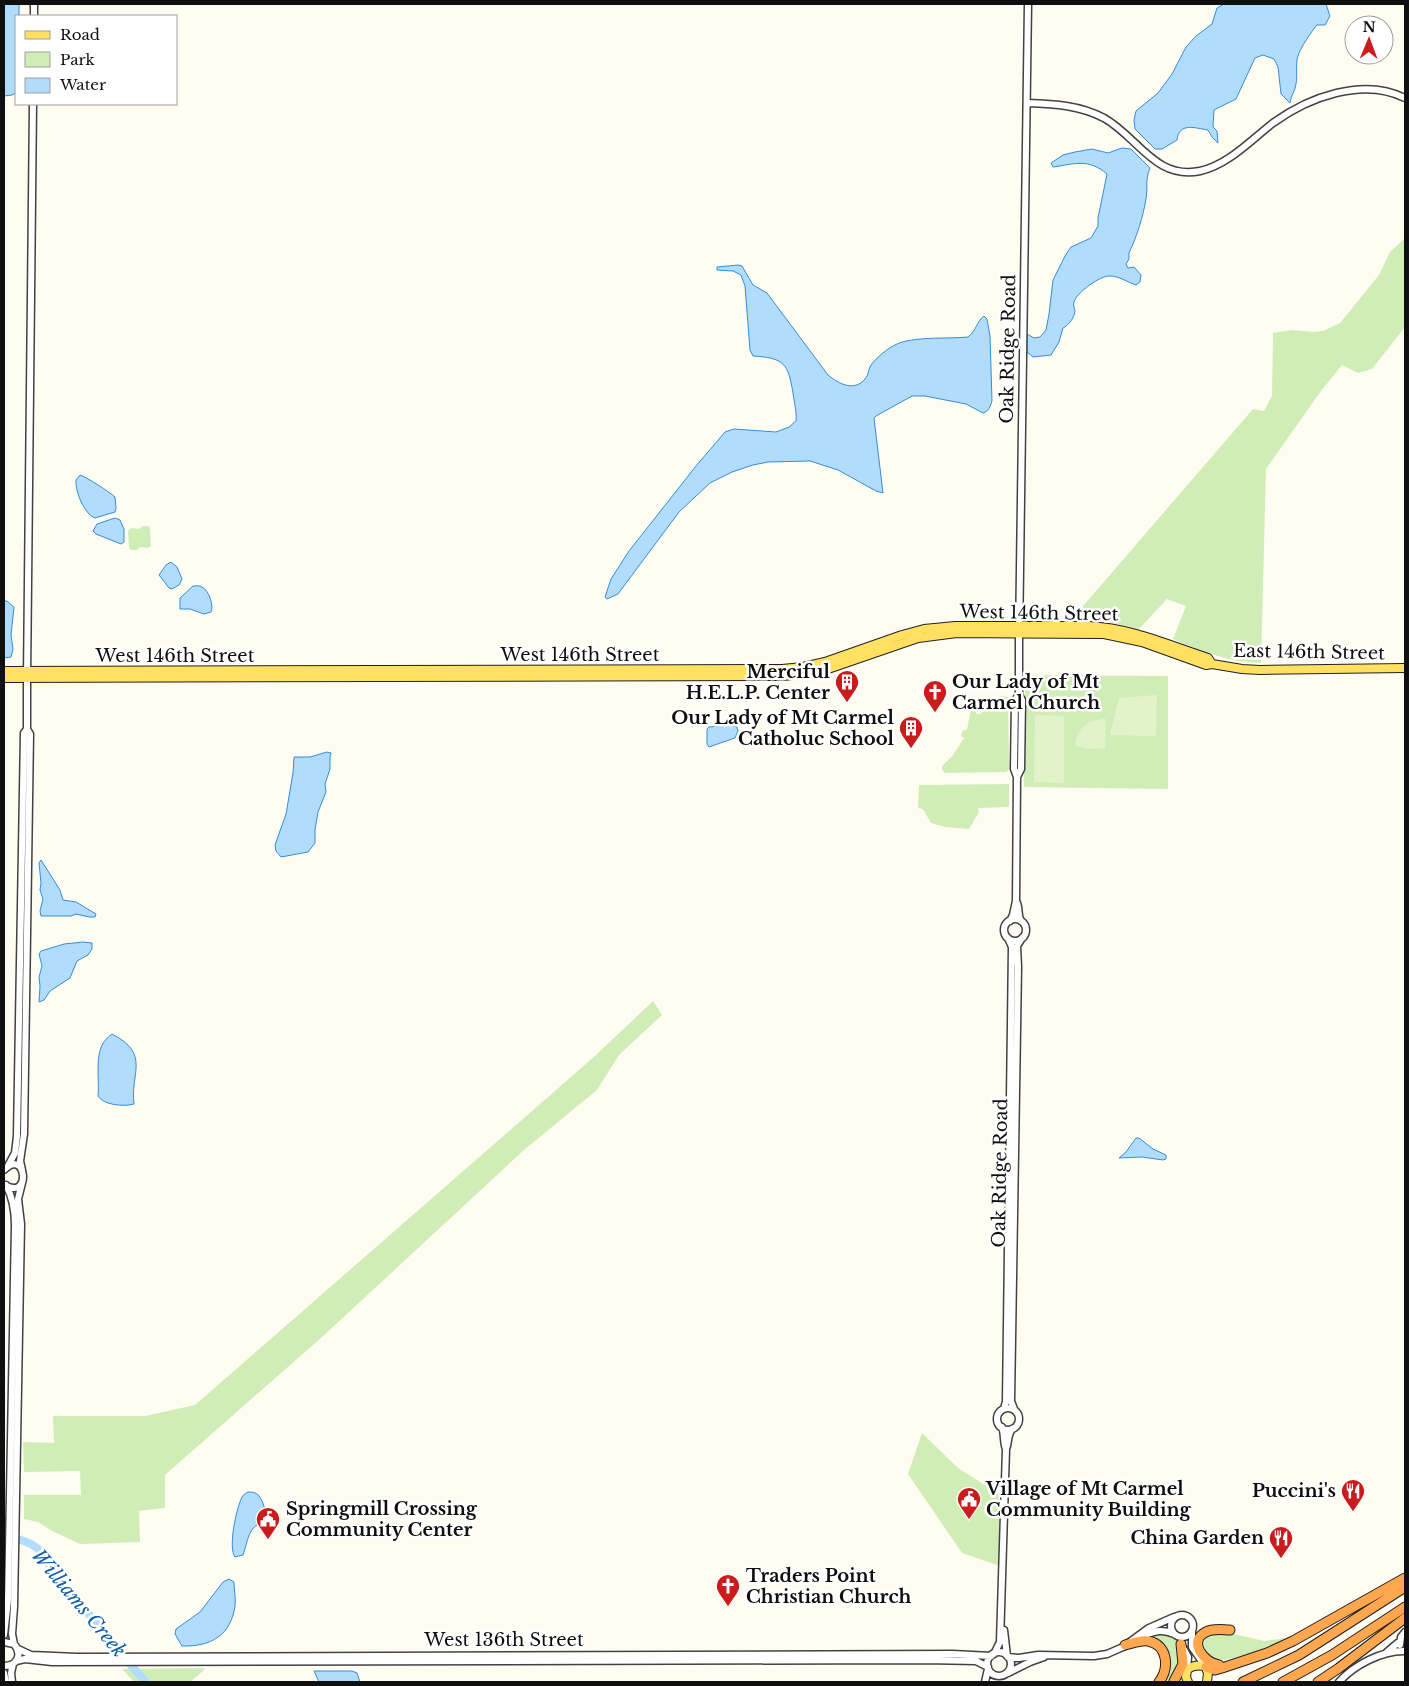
<svg xmlns="http://www.w3.org/2000/svg" width="1409" height="1686" font-family="'Libre Baskerville',serif">
	<rect width="100%" height="100%" fill="#fffdf1"/>
	<path fill="#d1edb7" d="M1405,238V327L1372,369L1358,373L1342,365L1321,391L1266,469L1261,663C1230,662 1202,652 1173,639L1186,606L1167,599L1139,629L1083,616V606L1253,409L1264,411L1272,396L1273,333L1292,330L1313,332L1323,331L1340,323L1379,275L1390,252Z
		M142,526H148L150,528L151,546L148,548L140,547L137,550H131L129,548L128,531L131,528L139,529Z
		M1027,675L1168,676V789L1024,787L1025,683Z
		M1000,696L1008,697L1009,770L1006,772L945,773L942,770V766L953,755L964,738L961,736L963,730H967L971,709H976V714H980Z
		M1009,784V807L978,808L979,812L969,829L945,827L931,823L923,809L918,808L919,785Z
		M653,1001L662,1015L619,1055L597,1090L524,1150L321,1338L165,1475V1508L139,1511L140,1542L80,1544L52,1531L38,1522L24,1519V1495H81L80,1471L24,1472L23,1442L54,1443L53,1416H145L195,1405L595,1056Z
		M922,1433L958,1468L999,1494L1000,1566L962,1553L908,1474Z
		M1225,1632L1264,1641L1293,1637L1263,1650L1217,1662V1660C1209,1657 1203,1652 1203,1643L1207,1637L1206,1635Z
		M1161,1633C1182,1638 1184,1652 1176,1670C1174,1673 1173,1678 1170,1681C1168,1683 1166,1682 1163,1682L1169,1660L1148,1637Z
		M205,1668L203,1671L190,1682H134L122,1669Z"/>
	<path fill="#e3f3c9" d="M1157,695L1156,734L1154,736L1110,735L1119,698Z
		M1035,715L1064,716V783L1034,782Z
		M1106,719L1105,748L1092,749L1075,746C1077,728 1088,719 1106,719Z"/>
	<path fill="#b1dcfb" stroke="#338ed7" d="M4,4H19V16H16V93L12,95L4,96Z
		M1224,4H1326L1330,16L1325,25H1317C1313,29 1299,50 1298,56C1295,65 1298,75 1296,84C1295,92 1291,95 1290,103L1281,94L1278,67L1274,59L1263,55L1255,58L1236,99L1214,110L1213,127L1217,131L1218,143L1212,137L1208,130C1195,128 1179,122 1177,140L1162,149H1155L1135,129L1134,120L1136,111L1158,93L1172,74L1186,47L1196,36L1212,24L1217,8Z
		M1122,148L1131,149L1150,168C1145,180 1148,187 1146,199C1143,217 1137,236 1129,253V259L1126,264L1128,268L1134,267L1141,275L1140,282L1136,285C1127,282 1119,276 1110,276C1101,275 1076,293 1074,302C1073,304 1074,308 1075,310C1075,317 1069,325 1063,328L1059,342L1051,355L1033,357L1027,352V334L1034,338L1040,337L1046,330L1049,314L1053,280L1065,256L1071,247L1091,238L1098,226V218L1107,174C1088,158 1075,164 1053,167L1051,163L1063,155L1075,152L1092,149L1108,153Z
		M738,265L742,266L753,285L767,293L828,375C839,384 854,392 865,379C869,375 868,369 871,365C876,358 888,348 895,345C911,336 949,339 968,337C976,331 977,321 984,316L987,319L990,336L992,401C990,407 989,411 983,413L966,404L925,396H912L876,416L874,418L883,493L876,491L838,470L810,461L768,462L753,465L732,472L710,483L679,512L618,594L607,599L605,597L611,579L629,551L696,466L725,432L734,429L776,432L789,427L796,421C797,412 794,402 793,393C788,363 784,358 753,356L750,350L745,286L741,275L733,271L717,270V267Z
		M80,475C85,476 111,493 115,497L116,508L115,512L95,518C84,514 75,491 76,480Z
		M115,518L120,520L124,529V542L121,544L96,534L93,531L97,524Z
		M171,562L177,567L182,579L179,585L172,589L169,588L159,575L166,565Z
		M193,586C196,586 199,585 202,587C209,590 214,606 211,612L204,614L190,609H180V598Z
		M4,601H7L14,607L11,635L13,649L11,657L4,658Z
		M731,725L737,727L738,731L735,738L709,747L707,744V729L709,727Z
		M327,752L331,753L330,757V769L325,784L326,792L318,812L315,830V843L308,852L281,857L276,851L275,845L286,814L293,773L294,757H310Z
		M41,860L60,890L63,900L76,902L96,914L95,917H89L76,914L71,916H41L40,911L43,899L40,890L41,883L39,863Z
		M83,942L92,943V949L88,955L77,961L70,978L50,991L44,1000L39,1002L40,986L39,977L42,966L39,954L41,951L64,944Z
		M112,1034C151,1054 130,1073 134,1104C124,1107 103,1105 98,1096C100,1074 92,1047 112,1034Z
		M1136,1138H1139L1153,1149L1166,1155V1159L1163,1160L1142,1157L1119,1158L1126,1152Z
		M248,1492C251,1492 254,1492 257,1494C263,1498 268,1516 264,1522C248,1526 248,1541 243,1555L235,1557C228,1548 236,1509 242,1497C244,1494 245,1494 248,1492Z
		M229,1579L234,1582C234,1590 236,1598 235,1606C231,1635 211,1647 182,1646L175,1634L176,1629L200,1612L223,1582Z
		M314,1671H352L357,1673L360,1682H319Z"/>
	<g fill="none" stroke-linecap="round" stroke-linejoin="round">
		<path stroke="#b1dcfb" stroke-width="8" d="M4,1540H21L31,1544L37,1548L44,1556L58,1580L78,1600L111,1643L146,1682"/>
		<g stroke="#424242" stroke-width="9">
			<path id="minor" d="M34,16V4
				M1027,103C1054,104 1079,105 1104,118C1138,137 1155,180 1200,171C1228,165 1251,140 1273,123C1309,97 1363,77 1405,98
				M1017,777L1014,769L1015,700L1019,695
				M1016,901C1020,907 1017,915 1021,921
				M1004 930a11 11 0 1 1 22 0a11 11 0 1 1-22 0Z
				M1010,921L1013,915L1016,901L1017,777L1021,769L1022,700L1019,695V640L1028,4
				M8,1166L15,1153L17,1136L24,733L27,729V678L33,104
				M4,1170C26,1147 32,1201 5,1185
				M22,1170L20,1161L24,1134L30,734L27,729
				M997 1419a11 11 0 1 1 22 0a11 11 0 1 1-22 0Z
				M1004,1409L1006,1401L1012,947L1008,938
				M1014,1409L1011,1401L1018,967L1017,946L1022,938
				M1002,1427C1005,1435 1003,1442 1006,1449
				M1171 1626a11 11 0 1 1 22 0a11 11 0 1 1-22 0Z
				M1004,1630L1007,1656
				M1192,1632V1647L1205,1666
				M4,1635L8,1600L15,1225C15,1211 13,1198 6,1185
				M1141,1636C1154,1632 1161,1628 1174,1634
				M4,1642L14,1644C23,1655 17,1666 4,1666
				M14,1644L12,1634L14,1607L21,1224L18,1199L22,1183
				M1400,1645L1401,1637L1405,1632
				M1182,1646L1188,1657L1187,1670
				M18,1649L31,1655L77,1657L953,1654L991,1656
				M1387,1652L1400,1641
				M987 1664a12 12 0 1 1 24 0a12 12 0 1 1-24 0Z
				M994,1654L1000,1642L1006,1449C1009,1442 1007,1435 1012,1429
				M1008,1657L1019,1658L1038,1655L1094,1656L1107,1654L1123,1647L1149,1628L1174,1617
				M16,1661L25,1659L52,1662L926,1660L976,1661L988,1667
				M4,1673L6,1682
				M1008,1673L1030,1662L1044,1657
				M12,1682L11,1673L13,1664
				M985,1682L988,1669
				M1339,1682C1354,1665 1381,1651 1404,1651"/>
		</g>
		<g stroke="#202020" stroke-width="10">
			<path id="major" d="M4,671L782,669L803,667L825,662L902,635L924,629L955,626H1089C1131,628 1168,645 1208,658L1212,664
				M4,678L783,676L812,673L828,669L918,638L957,633L1104,634L1142,642L1206,665L1212,664L1242,669L1260,670L1405,668
				M1188,1682L1186,1677L1187,1670C1192,1665 1198,1665 1205,1666L1208,1673L1207,1682"/>
		</g>
		<g stroke="#202020" stroke-width="11">
			<path id="highway" d="M1125,1645C1133,1643 1141,1640 1148,1641C1169,1645 1169,1669 1159,1682
				M1219,1665C1204,1663 1187,1641 1206,1632C1213,1628 1223,1630 1230,1630
				M1206,1667L1215,1670L1222,1668L1267,1653L1293,1641L1405,1578
				M1174,1681L1183,1664L1181,1644
				M1243,1682L1299,1655L1405,1587
				M1283,1682L1332,1655L1405,1607
				M1318,1682L1339,1668L1405,1618"/>
		</g>
		<use href="#minor" stroke="#fff" stroke-width="6"/>
		<use href="#major" stroke="#ffe061" stroke-width="8"/>
		<use href="#highway" stroke="#ffa74f" stroke-width="9"/>
	</g>
	<defs>
		<g id="building-pin" transform="scale(1.25)"><path d="M0 17L-7.5 6A9.5 9.5 0 1 1 7.5 6Z" fill="#ca1c1c" stroke="#fff"/><path d="M-4-6H4V6H1V3H-1V6H-4ZM-2.5-4.3h1.7v1.8h-1.7ZM.8-4.3h1.7v1.8H.8ZM-2.5-1h1.7V.8h-1.7ZM.8-1h1.7V.8H.8Z" fill="#fff"/></g>
		<g id="church-pin" transform="scale(1.25)"><path d="M0 17L-7.5 6A9.5 9.5 0 1 1 7.5 6Z" fill="#ca1c1c" stroke="#fff"/><path d="M-1.2-6h2.4v3.5h3.3v2.4h-3.3V6h-2.4V-.1h-3.3v-2.4h3.3Z" fill="#fff"/></g>
		<g id="restaurant-pin" transform="scale(1.25)"><path d="M0 17L-7.5 6A9.5 9.5 0 1 1 7.5 6Z" fill="#ca1c1c" stroke="#fff"/><path d="M-5-6h1v4h1v-4h1v4h1v-4h1v5L-1.5 .5V6h-2V.5L-5-1ZM5-6V6H3V1.5H1.5Q1.5-4 5-6Z" fill="#fff"/></g>
		<g id="civic-pin" transform="scale(1.25)"><path d="M0 17L-7.5 6A9.5 9.5 0 1 1 7.5 6Z" fill="#ca1c1c" stroke="#fff"/><path d="M-.6-6.5H3V-4.5H.6V-3L4-1V1h2V6H-6V1h2V-1L-.6-3ZM-1.2 2.5V6h2.4V2.5Z" fill="#fff"/></g>
	</defs>
	<g fill-rule="evenodd">
		<use href="#building-pin" x="847" y="682"/>
		<use href="#church-pin" x="935" y="692"/>
		<use href="#building-pin" x="911" y="728"/>
		<use href="#restaurant-pin" x="1353" y="1491"/>
		<use href="#civic-pin" x="969" y="1499"/>
		<use href="#civic-pin" x="268" y="1519"/>
		<use href="#restaurant-pin" x="1281" y="1538"/>
		<use href="#church-pin" x="728" y="1586"/>
	</g>
	<g text-anchor="middle" dominant-baseline="central" stroke-width="5" stroke-linejoin="round" paint-order="stroke">
		<g font-size="18" fill="#0f0f0f" stroke="#fff">
			<text transform="translate(1008 349) rotate(-89)">Oak Ridge Road</text>
			<text transform="translate(1039 613) rotate(1)">West 146th Street</text>
			<text transform="translate(1309 652) rotate(1)">East 146th Street</text>
			<text x="580" y="655">West 146th Street</text>
			<text x="175" y="656">West 146th Street</text>
			<text transform="translate(1000 1173) rotate(-89)">Oak Ridge Road</text>
			<text x="504" y="1640">West 136th Street</text>
		</g>
		<g font-size="18" font-weight="bold" fill="#0f0f0f" stroke="#fff" text-anchor="end">
			<text x="830" y="672">Merciful<tspan x="830" dy="21">H.E.L.P. Center</tspan></text>
			<text x="952" y="682" text-anchor="start">Our Lady of Mt<tspan x="952" dy="21">Carmel Church</tspan></text>
			<text x="894" y="718">Our Lady of Mt Carmel<tspan x="894" dy="21">Catholuc School</tspan></text>
			<text x="986" y="1489" text-anchor="start">Village of Mt Carmel<tspan x="986" dy="21">Community Building</tspan></text>
			<text x="1336" y="1491">Puccini's</text>
			<text x="286" y="1509" text-anchor="start">Springmill Crossing<tspan x="286" dy="21">Community Center</tspan></text>
			<text x="1264" y="1538">China Garden</text>
			<text x="746" y="1576" text-anchor="start">Traders Point<tspan x="746" dy="21">Christian Church</tspan></text>
		</g>
		<g font-size="19" font-style="italic" fill="#0e5fab" stroke="#fff">
			<text transform="translate(79 1603) rotate(50)">Williams Creek</text>
		</g>
	</g>
	<rect width="1409" height="1686" fill="none" stroke="#0f0f0f" stroke-width="10"/>
	<rect x="15" y="15" width="162" height="90" fill="#ffffff" stroke="#9f9f9f"/>
	<rect x="25" y="31" width="25" height="8" fill="#ffe061" stroke="#9f9f9f"/>
	<text x="60" y="40" font-size="15" fill="#0f0f0f">Road</text>
	<rect x="25" y="52" width="25" height="15" fill="#d1edb7" stroke="#9f9f9f"/>
	<text x="60" y="65" font-size="15" fill="#0f0f0f">Park</text>
	<rect x="25" y="78" width="25" height="15" fill="#b1dcfb" stroke="#9f9f9f"/>
	<text x="60" y="90" font-size="15" fill="#0f0f0f">Water</text>
	<g transform="translate(1369 40) rotate(1)"><circle r="24" fill="#ffffff" stroke="#9f9f9f"/>
	<path d="M0-4L9 19L0 12L-9 19Z" fill="#ca1c1c"/>
	<text y="-8" font-size="14" font-weight="bold" text-anchor="middle" fill="#0f0f0f">N</text>
	</g>
</svg>
